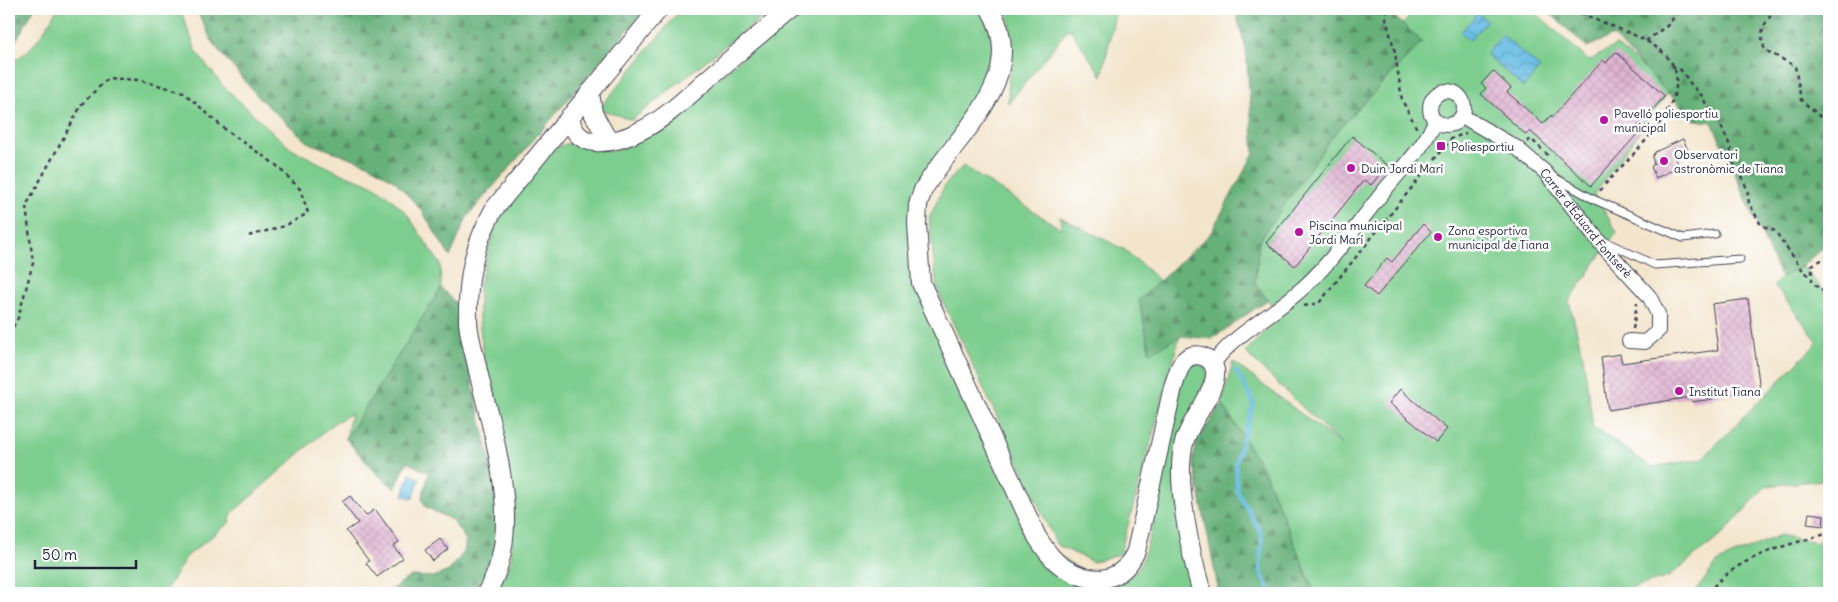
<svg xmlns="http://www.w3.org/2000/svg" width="1838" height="602" font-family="Delius,sans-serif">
	<defs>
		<pattern id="forest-firs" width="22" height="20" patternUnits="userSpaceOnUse" patternTransform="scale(1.25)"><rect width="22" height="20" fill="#66b079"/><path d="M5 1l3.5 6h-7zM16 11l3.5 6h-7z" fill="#548f64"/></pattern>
		<pattern id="water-waves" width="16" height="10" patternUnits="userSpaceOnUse" patternTransform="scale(1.25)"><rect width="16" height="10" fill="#67bde4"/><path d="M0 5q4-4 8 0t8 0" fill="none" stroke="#5499ba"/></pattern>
		<pattern id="building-cross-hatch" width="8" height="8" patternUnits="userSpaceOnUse" patternTransform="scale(1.25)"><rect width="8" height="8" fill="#e0b4d2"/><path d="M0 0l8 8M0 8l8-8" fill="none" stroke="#c09ab5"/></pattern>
	</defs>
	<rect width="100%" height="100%" fill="#fff"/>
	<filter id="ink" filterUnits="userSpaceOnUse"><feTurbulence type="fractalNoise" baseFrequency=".02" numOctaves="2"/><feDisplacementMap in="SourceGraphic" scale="10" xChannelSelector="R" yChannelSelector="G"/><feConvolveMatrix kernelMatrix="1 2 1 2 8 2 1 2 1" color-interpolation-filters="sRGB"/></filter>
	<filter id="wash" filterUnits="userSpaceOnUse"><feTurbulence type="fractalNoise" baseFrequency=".0096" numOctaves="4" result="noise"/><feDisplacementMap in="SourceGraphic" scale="20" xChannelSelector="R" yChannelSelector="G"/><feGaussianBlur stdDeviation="1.12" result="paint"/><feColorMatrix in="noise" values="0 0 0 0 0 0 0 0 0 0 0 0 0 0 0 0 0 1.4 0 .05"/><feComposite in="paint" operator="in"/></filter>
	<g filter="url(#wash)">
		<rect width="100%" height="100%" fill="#f3e5cc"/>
		<path fill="#7dcd8e" stroke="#507864" d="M57,9H180L197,53L223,86L291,149L340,173L366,182L385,193L407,214L440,264L441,288L346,439L351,414L334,423L232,513L229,523L187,556L164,593H9V56L17,59C36,47 46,28 57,9Z
			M681,9H775L737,36L632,120L599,109Z
			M802,9H981L994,44L993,66L986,90L910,215L908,239L913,263L1025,529L1100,586L1120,584L1133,574L1141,564L1152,529L1182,375L1188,365L1204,362L1208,377L1183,431L1197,593H496L511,561L514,514L505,447L484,357L479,321V286L493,232L503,213L549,153C572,133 588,151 613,150C625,149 636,143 646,137Z
			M1003,9H1116L1102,76L1069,28L1008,104L1010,20Z
			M1416,9H1532L1589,61L1616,45L1670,90L1594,194L1617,232L1569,301L1583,356L1593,427L1652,467L1702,459L1818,342L1774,285L1781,278L1802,266L1829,296V495L1822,480L1766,486L1723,534L1668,577L1615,593H1315L1264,471L1222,403L1233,362L1342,445L1245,352L1280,317L1255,282L1259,241L1333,135L1422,42L1402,25Z
			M963,166L1061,229L1060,217L1125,250L1160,281L1139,300L1150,352L1180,336L1120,554L1093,562L1057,545L937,289L929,218L945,185Z
			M1829,532V593H1694L1718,562L1780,535L1816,543Z"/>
		<path fill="url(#forest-firs)" stroke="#44695a" d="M9,9H34L9,53Z
			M196,9H646L467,217L450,257L422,211L395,181L368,164L309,143L261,100L214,45Z
			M1235,9H1400L1395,17L1422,42L1333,135L1259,241L1255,282L1267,300L1212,339L1181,336L1150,353L1139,300L1210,234L1254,153L1246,50Z
			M1545,9H1829V242L1802,266L1781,278L1712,122L1694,120L1613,36L1587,47Z
			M441,288L460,308L471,376L494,479L499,526L497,552L478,593H386L411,576L433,577L449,571L464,552L466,540L452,520L426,507L422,499L429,473L407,462L395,489L377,474L346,439Z
			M1222,403L1264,471L1315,593H1219L1193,460L1197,441Z"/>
		<path fill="url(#water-waves)" stroke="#447090" d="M1478,13L1487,21L1470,40L1461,32Z
			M1502,35L1540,68L1523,87L1486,54Z
			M410,474L420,479L413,499L403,495Z"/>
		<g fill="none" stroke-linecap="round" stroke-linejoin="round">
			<path stroke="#67bde4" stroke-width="4" d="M1236,371L1254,402L1236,462L1237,491L1262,535L1260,570L1271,593"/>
		</g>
		<g id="blocks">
			<path fill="url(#building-cross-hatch)" d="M1616,52L1665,96L1635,129L1639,132L1591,186L1530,131L1526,135L1481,94L1486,88L1481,84L1493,71L1511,88L1507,92L1543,124L1551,115L1552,117L1603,60L1606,63Z
				M1352,136L1387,165L1371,185L1364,180L1295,266L1266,243Z
				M1683,139L1688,150L1674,157L1679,167L1656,178L1651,167L1654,164L1652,157L1655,152Z
				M1423,224L1431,232L1377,296L1364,286L1387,258L1392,262Z
				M1748,299L1760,390L1713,396V399L1692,402L1691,397L1608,410L1601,357L1620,354L1622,363L1718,350L1712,304Z
				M1400,389L1447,429L1436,442L1389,403Z
				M350,496L366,516L375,509L399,542L393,546L403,558L377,577L366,563L369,561L346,531L358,523L342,502Z
				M1809,513L1824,515L1823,526L1807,524Z
				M440,539L448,549L433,561L425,550Z"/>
		</g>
	</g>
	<g filter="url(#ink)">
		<use href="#blocks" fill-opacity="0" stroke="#413f51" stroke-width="1"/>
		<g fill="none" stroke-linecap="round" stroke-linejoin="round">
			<g stroke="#413f51" stroke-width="9">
				<path id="service" d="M1552,176L1595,200L1683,238L1715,234
					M1602,240L1655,265L1740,259"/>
			</g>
			<g stroke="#413f51" stroke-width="16">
				<g id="minor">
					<circle cx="1447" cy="108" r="17"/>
					<path id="s1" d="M1462,116L1517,148L1545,172L1602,245L1649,296L1658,314V331L1645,342L1629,341"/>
					<path d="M1213,364C1234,334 1270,317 1297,293C1331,265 1356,225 1384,191C1399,172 1428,143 1435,120"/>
				</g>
			</g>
			<g stroke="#413f51" stroke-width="20">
				<path id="tertiary" d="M990,9C1032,79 954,136 923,190L918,205L917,224L921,283L1037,537C1045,549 1053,562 1066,569C1094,585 1122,583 1136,551L1173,387C1176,379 1178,369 1183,362C1192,350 1212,355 1215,370C1218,391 1189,421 1184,443C1174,481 1191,555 1202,593
					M590,92L593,113L608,140
					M570,116C575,154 616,143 640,131C663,120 684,100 703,83C732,58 761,33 790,9
					M486,593C526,531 493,437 478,371C475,355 469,338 468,322C467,278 473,247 494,209L659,9"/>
			</g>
			<path stroke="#413f51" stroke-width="2.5" stroke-dasharray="4 4" stroke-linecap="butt" d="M1386,9V19L1395,52L1402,100L1417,129
				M1574,9C1600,25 1634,30 1660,50C1713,92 1623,159 1600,191
				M1776,9C1764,24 1758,31 1765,50L1795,66L1801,100L1829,124
				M1646,41L1668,25L1680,9
				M1672,66L1681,70L1690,83L1703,97L1708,110L1718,119L1731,148L1730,159L1741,174L1747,189L1749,203L1761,225L1775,231L1804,272L1812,277
				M1527,142L1531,139L1549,156
				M1829,256L1812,265V282L1829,296
				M1304,306L1319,303L1451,139L1466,133
				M1633,329L1637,303
				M9,334L18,318L33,263L26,206L82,104L108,78L139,80L183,92L226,130L276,165L300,189L308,213L285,226L248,236
				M1708,593C1738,555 1785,546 1829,533"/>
			<use href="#service" stroke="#fff" stroke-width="7"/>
			<use href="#minor" stroke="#fff" stroke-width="14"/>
			<use href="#tertiary" stroke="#fff" stroke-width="18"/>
		</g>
	</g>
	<g fill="#b5179e" stroke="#fff" stroke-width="2">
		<circle cx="1604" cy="120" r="5"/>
		<rect x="1436" y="141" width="10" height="10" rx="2.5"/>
		<circle cx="1664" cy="161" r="5"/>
		<circle cx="1351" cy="168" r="5"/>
		<circle cx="1299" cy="232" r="5"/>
		<circle cx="1438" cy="237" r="5"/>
		<circle cx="1679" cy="391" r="5"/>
	</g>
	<g text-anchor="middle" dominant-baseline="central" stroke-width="5" stroke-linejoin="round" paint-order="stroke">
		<g font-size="12" fill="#22223b" stroke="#fff" text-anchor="start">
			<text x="1614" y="113">Pavelló poliesportiu<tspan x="1614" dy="14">municipal</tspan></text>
			<text x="1451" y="146">Poliesportiu</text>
			<text x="1674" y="154">Observatori<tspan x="1674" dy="14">astronòmic de Tiana</tspan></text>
			<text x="1361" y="168">Duin Jordi Marí</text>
			<text x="1309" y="225">Piscina municipal<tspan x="1309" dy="14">Jordi Marí</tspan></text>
			<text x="1448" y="230">Zona esportiva<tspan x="1448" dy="14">municipal de Tiana</tspan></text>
			<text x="1689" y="391">Institut Tiana</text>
		</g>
		<g font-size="12" fill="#22223b" stroke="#fff">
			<text stroke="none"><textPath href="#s1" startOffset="166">Carrer d'Eduard Fontserè</textPath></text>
		</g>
	</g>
	<rect width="1838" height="602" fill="none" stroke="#fff" stroke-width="30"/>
	<path d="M35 560v8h101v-8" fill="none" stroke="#22223b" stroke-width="2.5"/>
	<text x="42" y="560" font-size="15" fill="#22223b" stroke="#ffffff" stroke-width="4" paint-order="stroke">50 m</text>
</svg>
